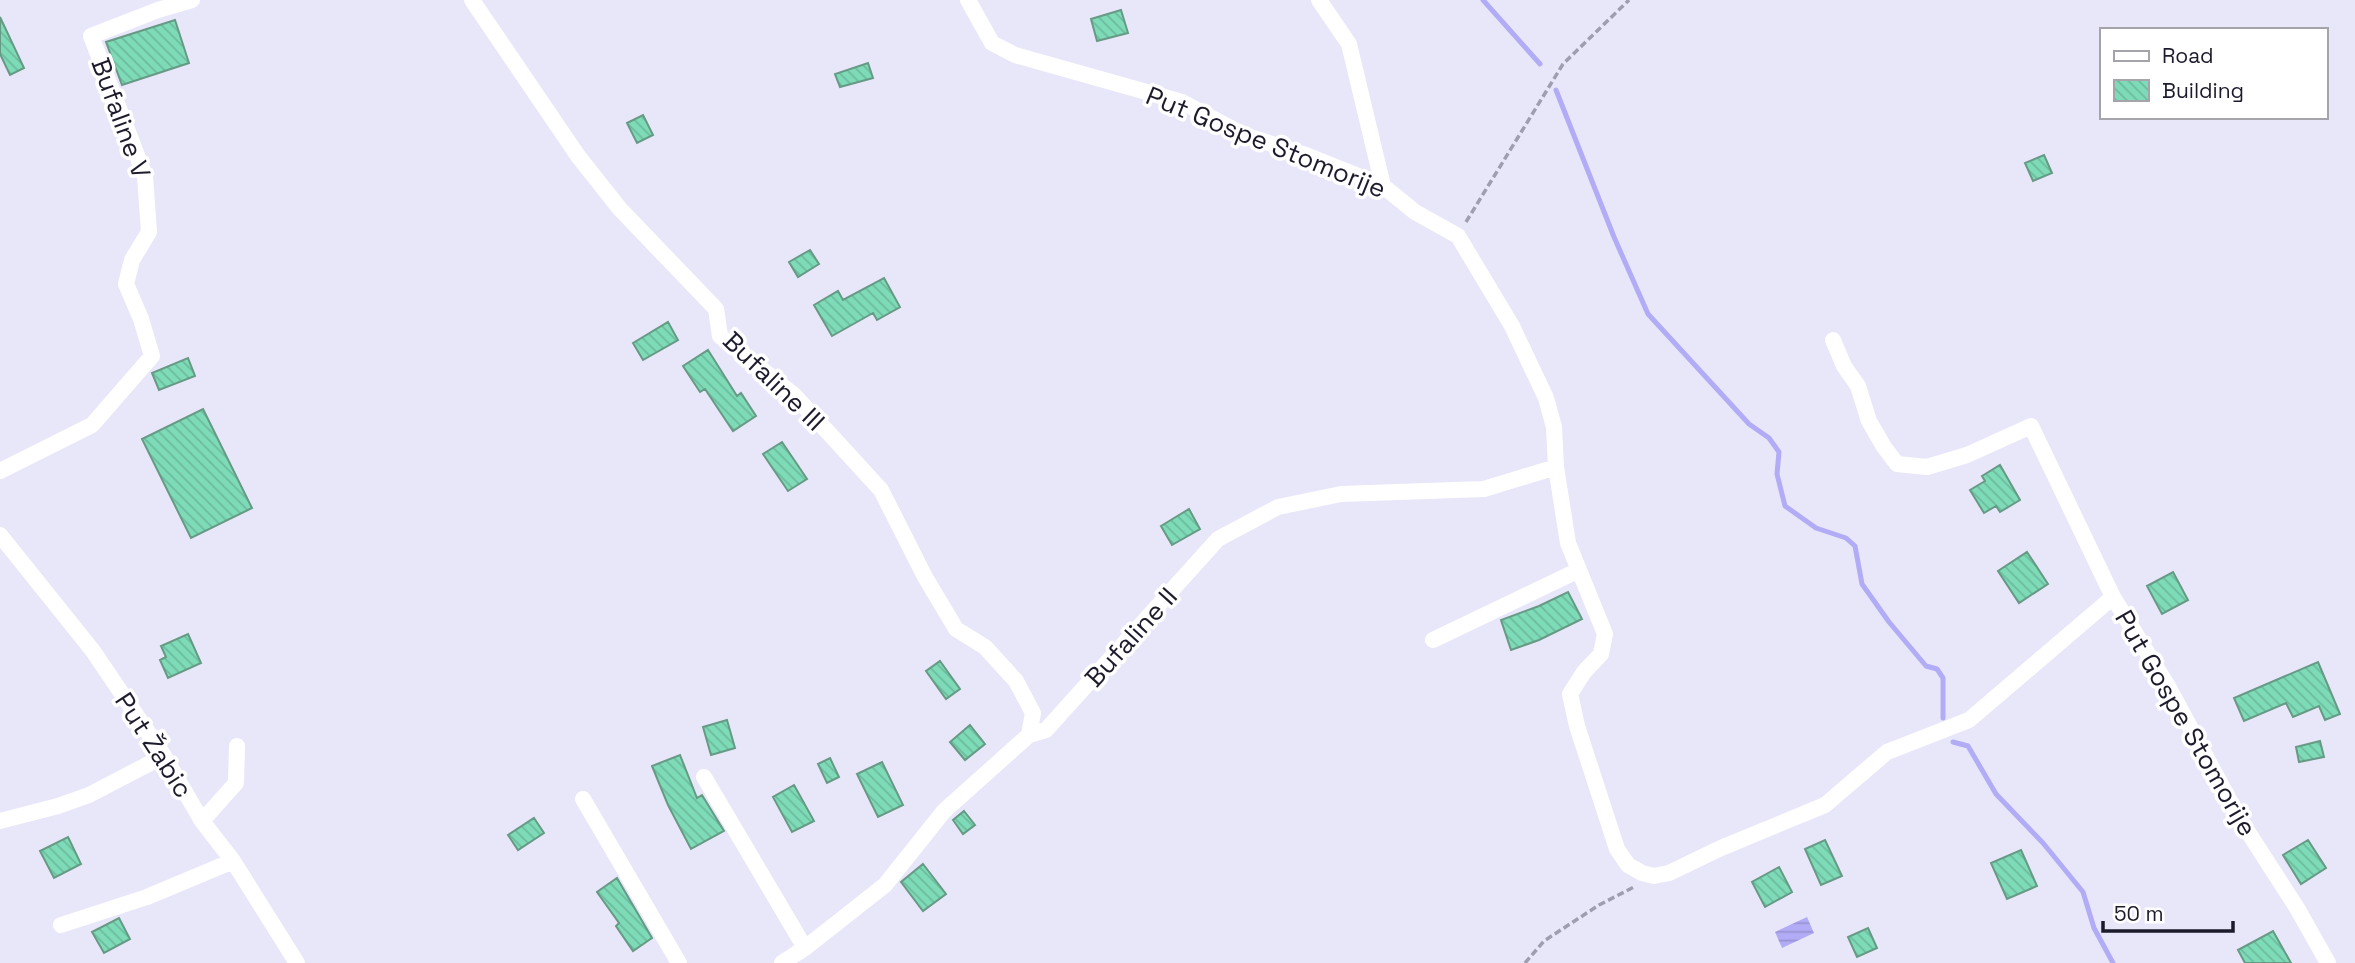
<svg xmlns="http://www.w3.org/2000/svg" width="2355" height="963" font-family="'Space Grotesk',sans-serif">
	<defs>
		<pattern id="water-rules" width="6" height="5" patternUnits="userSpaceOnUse" patternTransform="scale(1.75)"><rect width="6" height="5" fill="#b1acf5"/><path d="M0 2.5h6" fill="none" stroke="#9893d2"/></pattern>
		<pattern id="building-back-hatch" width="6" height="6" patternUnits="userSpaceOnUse" patternTransform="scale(1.75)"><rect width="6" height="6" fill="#7edbb7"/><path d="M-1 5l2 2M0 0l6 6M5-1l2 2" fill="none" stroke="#6cbb9e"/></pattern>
	</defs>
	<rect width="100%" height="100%" fill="#e8e7fa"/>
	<path fill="url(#water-rules)" d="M1807,917L1814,933L1782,948L1775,932Z"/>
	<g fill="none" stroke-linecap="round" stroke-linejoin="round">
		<path stroke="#b1acf5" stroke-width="5" d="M1483,0L1540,64
			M1556,90L1614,237L1648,314L1749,424L1769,438L1779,452L1777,474L1785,506L1816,528L1846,538L1855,546L1862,584L1889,622L1926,666L1937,669L1943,678V718
			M1953,742L1968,746L1996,794L2043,843L2083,892L2094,928L2113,963"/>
	</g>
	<path fill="url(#building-back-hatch)" stroke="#669a85" stroke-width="2" d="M1121,10L1128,33L1097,41L1091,19Z
		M0,17L24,68L10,75L0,54Z
		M175,20L189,63L122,85L106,42Z
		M868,63L873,78L840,87L835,74Z
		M643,115L653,135L637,143L627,123Z
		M2044,155L2052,173L2033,181L2025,163Z
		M810,250L819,264L798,277L789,262Z
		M884,278L900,307L877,320L873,313L832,336L814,305L838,291L843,300Z
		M668,322L678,340L643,360L633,343Z
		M708,350L737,396L741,393L756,416L733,431L705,389L700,392L683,366Z
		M188,358L195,376L159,390L152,373Z
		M203,409L252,508L191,538L142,439Z
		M782,442L807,479L788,491L763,454Z
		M2000,465L2020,500L2000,512L1996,506L1984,513L1970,490L1985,481L1982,476Z
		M1189,509L1200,529L1172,545L1161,526Z
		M2027,552L2048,584L2019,603L1998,571Z
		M2173,572L2188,600L2162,614L2147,586Z
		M1568,592L1582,619L1539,640L1511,650L1501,620L1539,606Z
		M188,634L201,663L168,678L160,660L166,657L161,646Z
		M940,661L960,689L946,699L926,671Z
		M2318,662L2340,714L2325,720L2319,706L2293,717L2286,703L2244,721L2234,698Z
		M727,720L735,748L711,755L703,727Z
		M970,725L985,744L965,760L950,742Z
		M2320,741L2324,757L2299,762L2296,747Z
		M680,755L697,798L702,795L724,831L691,849L668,805L652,766Z
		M830,758L839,777L827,783L818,764Z
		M882,762L903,805L878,817L857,774Z
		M794,785L814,821L792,832L773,797Z
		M964,811L975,825L963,834L953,820Z
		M534,818L544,833L518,850L508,835Z
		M68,837L81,864L54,878L40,851Z
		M1825,840L1842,876L1821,885L1805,849Z
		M2308,840L2326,868L2301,884L2283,855Z
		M2021,850L2037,886L2007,899L1991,863Z
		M923,864L946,894L923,911L901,882Z
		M1779,867L1792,892L1765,907L1752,882Z
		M617,878L652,938L633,951L616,926L619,923L597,892Z
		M119,918L130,939L104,953L92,932Z
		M1868,928L1877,948L1857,957L1848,937Z
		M2273,931L2291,963H2245L2238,950Z"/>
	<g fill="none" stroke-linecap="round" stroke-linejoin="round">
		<path stroke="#9f9eb0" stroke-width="3.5" stroke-dasharray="7 3.5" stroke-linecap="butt" d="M1466,222L1563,64L1629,0
			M1525,963L1544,941L1599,905L1634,887"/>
		<path stroke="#fff" stroke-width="16" d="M472,0L578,156L620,209L716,309L720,336L794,395L881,490L925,577L956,629L985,647L1016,681L1033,713L1029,735
			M968,0L992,43L1015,55L1182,102L1244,135L1303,154L1383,186L1415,212L1458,236L1512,326L1546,398L1554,427L1556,467L1568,543L1605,634L1601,654L1584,672L1570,694L1577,726L1617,849L1628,865L1642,873L1654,876L1669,873L1721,848L1825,805L1887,752L1969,720L2113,597L2169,688L2239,818L2297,908L2328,963
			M1319,0L1349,44L1383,186
			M1833,340L1844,366L1858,386L1869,421L1884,447L1897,464L1927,467L1967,455L2031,426L2113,597
			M0,471L92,425L152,356L141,319L126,284L132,260L149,232L145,176L91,36L158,10L192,0
			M0,535L93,651L164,756L202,821L233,861L297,963
			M1433,640L1579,570
			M704,777L805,948
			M583,799L679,963
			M0,821L58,806L89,795L164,756
			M202,821L236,783L237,746
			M61,925L147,897L233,861
			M782,963L805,948L885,885L944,811L1029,735L1046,730L1218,539L1278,507L1341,494L1484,489L1556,467"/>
	</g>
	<g text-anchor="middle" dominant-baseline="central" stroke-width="7" stroke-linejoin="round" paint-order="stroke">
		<g font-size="26" fill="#1c1b2b" stroke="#fff">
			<text transform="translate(121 118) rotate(70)">Bufaline V</text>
			<text transform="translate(1266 142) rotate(22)">Put Gospe Stomorije</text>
			<text transform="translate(774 381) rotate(44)">Bufaline III</text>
			<text transform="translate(1131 637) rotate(-48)">Bufaline II</text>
			<text transform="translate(2186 723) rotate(60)">Put Gospe Stomorije</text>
			<text transform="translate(154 745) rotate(57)">Put Žabic</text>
		</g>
	</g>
	<rect x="2100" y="28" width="228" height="91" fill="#ffffff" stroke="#a4a4aa" stroke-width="2"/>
	<rect x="2114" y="51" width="35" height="10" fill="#ffffff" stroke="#a4a4aa" stroke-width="2"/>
	<text x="2162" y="63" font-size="21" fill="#1c1b2b">Road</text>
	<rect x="2114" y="80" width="35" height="21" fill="url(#building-back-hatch)" stroke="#a4a4aa" stroke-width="2"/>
	<text x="2162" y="98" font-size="21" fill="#1c1b2b">Building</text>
	<path d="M2103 921v10h130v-10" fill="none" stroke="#1c1b2b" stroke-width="3.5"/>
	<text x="2114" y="921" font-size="21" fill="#1c1b2b" stroke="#ffffff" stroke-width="5" paint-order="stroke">50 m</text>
</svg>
